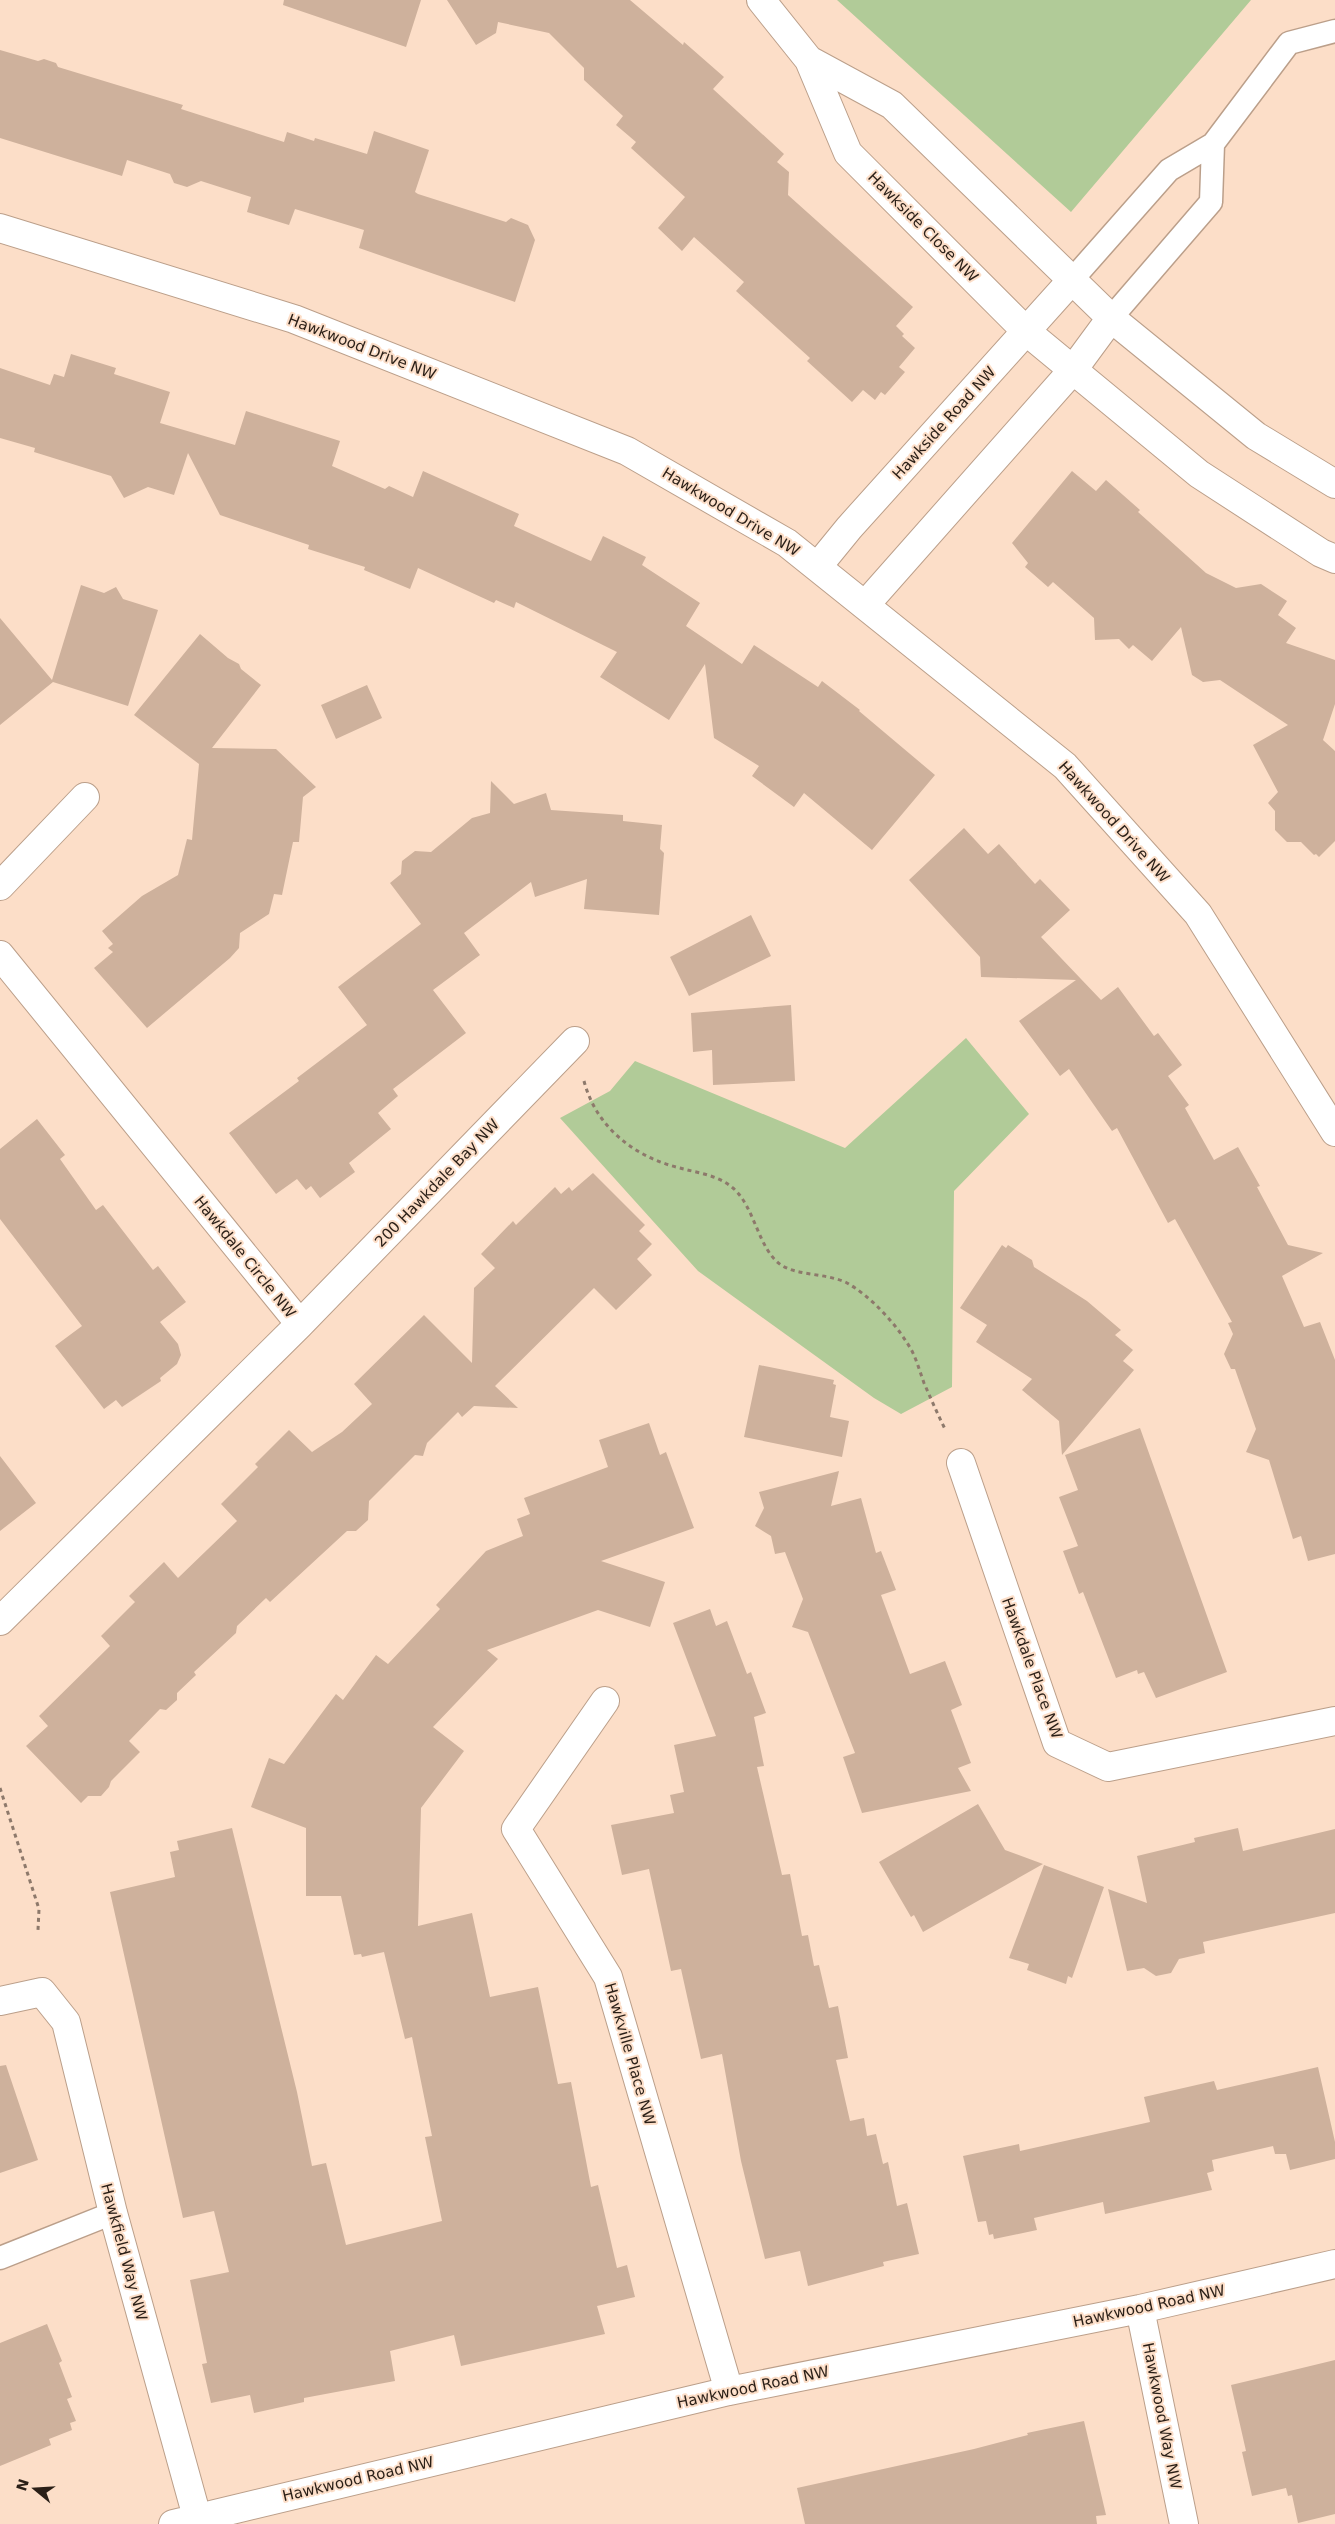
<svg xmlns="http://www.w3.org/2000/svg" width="1335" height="2524" font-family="'DejaVu Sans',sans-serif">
	<rect width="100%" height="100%" fill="#fcdec8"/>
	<path fill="#b1cb98" d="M837,0H1251L1071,212Z
		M966,1038L1029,1114L954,1191L952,1387L901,1414L874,1398L698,1271L560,1118L610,1091L635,1061L845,1148Z"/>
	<path fill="#ceb19c" d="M284,0H421L406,47L283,5Z
		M447,0H630L683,45L684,42L724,77L713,89L784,154L777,162L789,172L788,195L913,307L896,326L904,334L902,336L915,348L899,367L905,372L885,395L881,392L875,400L863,390L852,402L807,361L810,358L736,291L744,282L694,237L682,251L658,228L685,197L631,148L636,142L616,125L623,116L584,80V68L549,33L498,22L496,33L476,45Z
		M0,50L38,61L44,59L56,63L58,67L183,105L181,109L284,142L287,132L314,141L315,138L367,154L374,131L429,150L415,192L418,194L506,222L511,218L528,225L535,240L515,302L359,248L364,230L295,209L289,225L247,212L251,197L201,181L187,187L174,183L170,174L127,160L122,176L0,138Z
		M71,354L116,368L114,374L170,392L160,423L235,445L246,411L340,441L332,466L385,489L389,486L413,497L423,471L519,514L514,526L591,561L603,536L646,557L642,565L700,603L686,626L742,664L754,645L818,687L822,681L860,710L859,711L935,775L872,850L804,793L794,807L752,776L759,766L714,738L705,664L669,720L600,677L617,652L516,602L514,608L496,600L494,603L418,568L410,589L364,570L365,567L308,549L309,545L220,515L188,453L174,495L148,487L124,498L111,476L34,452L35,448L0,438V368L50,385L54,374L64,377Z
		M1072,471L1096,491L1106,480L1140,510L1138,512L1206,573L1236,588L1261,584L1287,601L1278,615L1296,628L1286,643L1335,660V704L1323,740L1335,751V841L1319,857L1316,854L1314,855L1301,842H1287L1275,830V811L1268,803L1278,792L1253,745L1288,725L1220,680L1203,682L1192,675L1181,627L1152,661L1133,645L1129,649L1119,639L1095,640L1094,618L1053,582L1048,587L1025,567L1028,563L1012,543Z
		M81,585L104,593L116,587L123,599L158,610L128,706L53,682L0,725V618L52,680Z
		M200,634L228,658L239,664L241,669L261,685L212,748L276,749L316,787L303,797L299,842H293L282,895L274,894L269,914L240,933L239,948L230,958L147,1028L94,968L113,952L108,948L113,944L102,931L142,896L178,875L187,839L192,840L199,764L134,715Z
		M367,685L382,718L336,739L321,705Z
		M491,781L514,804L546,793L551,810L623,815V821L662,825L660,849L664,853L659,915L584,909L587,879L535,897L531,882L464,933L480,955L433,990L466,1033L393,1089L398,1096L378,1113L391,1129L349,1163L355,1172L320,1198L311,1186L306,1190L297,1179L276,1194L229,1133L299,1081L297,1078L367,1025L338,987L421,924L390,883L401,874L402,861L415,851L431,852L472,818L490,813Z
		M964,828L988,854L999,844L1035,884L1040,879L1070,910L1041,937L1101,1000L1118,987L1154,1036L1158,1033L1182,1065L1168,1076L1189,1105L1185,1108L1214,1160L1238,1147L1260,1186L1257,1187L1288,1245L1323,1253L1282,1276L1304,1327L1320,1322L1335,1360V1554L1308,1561L1301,1536L1293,1539L1269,1460L1246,1452L1256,1429L1235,1369H1231L1224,1354L1233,1334L1228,1323L1232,1322L1175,1219L1168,1223L1117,1128L1112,1131L1069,1069L1060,1076L1019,1021L1076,980L981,977L980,957L909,880Z
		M751,915L771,956L689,996L670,957Z
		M791,1005L795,1081L713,1085L712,1050L693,1052L691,1013Z
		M37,1119L65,1155L60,1159L96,1210L103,1205L153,1270L158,1266L186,1302L160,1322L178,1344L181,1355L177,1364L160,1378L161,1381L122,1407L116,1400L104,1409L55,1346L82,1326L0,1219V1149Z
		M593,1173L645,1225L639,1231L652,1244L637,1259L652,1275L616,1310L594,1288L495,1386L518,1408L474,1406L462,1417L458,1412L427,1443L423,1456L415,1455L369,1501L368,1520L356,1531H347L270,1602L266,1598L237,1626L236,1633L194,1672L196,1675L177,1693V1700L166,1710L160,1709L129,1741L140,1752L111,1781L109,1787L101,1796H88L81,1803L26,1746L48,1726L39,1716L110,1646L101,1636L135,1602L129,1596L164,1562L178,1578L237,1521L221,1504L258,1467L255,1464L289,1430L312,1452L342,1432L372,1404L354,1384L424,1315L472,1363L474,1288L495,1268L481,1254L513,1221L516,1225L555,1187L561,1194L569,1187L572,1191Z
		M1002,1245L1006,1248L1008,1245L1032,1260L1034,1267L1087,1301L1121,1330L1115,1335L1133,1350L1123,1361L1134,1370L1062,1455L1059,1421L1022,1390L1032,1379L976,1342L987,1325L960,1308Z
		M759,1365L834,1380L833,1384L836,1385L830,1417L849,1421L842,1457L744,1437Z
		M649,1423L660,1455L666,1452L694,1528L601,1561L665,1582L650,1627L598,1610L487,1650L498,1659L433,1727L464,1751L421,1808L418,1926L472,1913L490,1997L538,1987L558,2084L571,2082L591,2187L598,2185L617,2268L627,2265L635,2297L597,2306L605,2334L461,2366L454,2335L390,2351L395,2381L304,2398V2402L254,2413L250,2395L211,2403L202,2364L207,2363L190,2280L229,2272L214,2211L183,2218L110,1892L175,1877L170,1852L179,1850L177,1841L232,1828L297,2092L312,2166L326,2163L346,2245L442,2221L425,2137L432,2136L412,2037L405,2039L384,1952L362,1957L361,1954L354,1955L341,1896H306V1828L251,1807L269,1758L284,1764L336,1694L343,1700L376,1655L388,1664L440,1609L436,1605L486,1551L523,1536L517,1519L530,1514L524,1498L608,1467L599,1440Z
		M1140,1428L1227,1672L1156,1698L1144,1672L1138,1674L1137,1670L1116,1678L1083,1592L1079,1594L1063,1551L1078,1546L1059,1497L1078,1490L1065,1455Z
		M0,1456L36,1503L0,1531Z
		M839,1471L831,1506L861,1498L876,1553L881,1551L896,1590L881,1595L910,1674L945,1661L962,1705L951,1710L971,1763L958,1768L971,1791L862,1813L843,1757L855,1753L808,1632L792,1627L803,1599L785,1552L775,1554L771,1536L755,1526L764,1508L759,1492Z
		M710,1609L716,1626L727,1621L747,1674L751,1672L766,1713L754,1717L764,1766L757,1767L782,1875L790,1874L802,1936L808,1935L814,1966L819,1965L829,2008L838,2006L848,2058L836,2060L850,2121L864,2118L867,2136L876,2134L883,2164L888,2162L897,2206L907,2203L919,2254L883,2262L884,2266L808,2286L800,2251L765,2259L741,2161L722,2054L701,2059L681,1969L671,1971L649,1869L622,1875L611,1825L674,1813L670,1795L684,1792L674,1745L716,1736L673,1623Z
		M978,1804L1005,1850L1043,1864L923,1932L914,1915L911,1917L879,1862Z
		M1238,1828L1243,1851L1335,1829V1913L1203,1942L1205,1953L1179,1959L1171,1973L1156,1976L1144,1968L1127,1971L1108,1889L1147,1903L1137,1856L1195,1842L1194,1838Z
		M1044,1865L1104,1887L1072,1978L1068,1976L1066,1984L1027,1970L1029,1964L1009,1958Z
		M6,2065L38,2160L0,2173V2066Z
		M1318,2067L1335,2142V2159L1290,2170L1286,2154H1275L1273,2146L1212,2160L1214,2171L1207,2173L1212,2190L1105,2214L1103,2202L1034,2218L1037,2230L994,2239L993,2234L989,2235L986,2221L978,2222L963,2156L1019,2144L1020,2151L1150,2122L1144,2097L1214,2081L1217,2090Z
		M47,2324L62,2361L59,2363L72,2397L67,2399L76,2421L70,2423L72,2430L49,2439L51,2445L0,2466V2343Z
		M1335,2360V2514L1298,2523L1292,2495L1288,2496L1286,2488L1252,2496L1242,2452L1246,2451L1231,2385Z
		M1084,2421L1106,2515L1096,2516L1097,2524H805L797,2488L974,2449L1028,2435L1027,2433Z"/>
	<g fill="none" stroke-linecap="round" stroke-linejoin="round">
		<g stroke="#bb9f8a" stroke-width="25">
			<path id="service" d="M1071,281L1169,170L1213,144L1289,43L1335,31
				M1111,318L1211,202L1213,144
				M0,2258L113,2213"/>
		</g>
		<g stroke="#bb9f8a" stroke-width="30">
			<path id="minor" d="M761,0L809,60L848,153L1027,332L1199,474L1321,553L1335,559
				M809,60L892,105L1111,318L1256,436L1335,484
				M818,566L849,528L1071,281
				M866,604L1072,371L1111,318
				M0,886L85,797
				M0,955L300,1324L0,1621
				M300,1324L575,1041
				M961,1463L1057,1743L1108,1767L1335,1721
				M605,1701L516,1829L608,1977L729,2391
				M0,2001L42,1992L66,2022L113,2213L197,2517
				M1140,2309L1184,2524
				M173,2524L729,2391L1140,2309L1335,2264"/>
		</g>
		<g stroke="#bb9f8a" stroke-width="30">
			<path id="tertiary" d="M0,228L294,319L627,451L787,543L1065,766L1198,914L1335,1132"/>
		</g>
		<path stroke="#8d796b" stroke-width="3" stroke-dasharray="4 4" stroke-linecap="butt" d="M584,1081C596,1127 634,1157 680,1168C698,1173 718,1175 733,1188C755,1207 758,1249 781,1265C798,1276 827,1273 847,1283C872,1297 898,1326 912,1351C917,1361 920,1372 924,1383C931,1399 938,1415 946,1431
			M0,1788L39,1909L38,1930"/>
		<use href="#service" stroke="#fff" stroke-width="22"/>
		<use href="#minor" stroke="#fff" stroke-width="28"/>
		<use href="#tertiary" stroke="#fff" stroke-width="28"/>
	</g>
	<g text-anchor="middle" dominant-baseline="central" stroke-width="4" stroke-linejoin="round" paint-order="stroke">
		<g font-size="15" fill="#2a1f17" stroke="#fcdec8">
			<text transform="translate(923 227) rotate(45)">Hawkside Close NW</text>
			<text transform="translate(362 347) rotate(21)">Hawkwood Drive NW</text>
			<text transform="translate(944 423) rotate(-48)">Hawkside Road NW</text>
			<text transform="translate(731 512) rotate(31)">Hawkwood Drive NW</text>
			<text transform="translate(1114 822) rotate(48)">Hawkwood Drive NW</text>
			<text transform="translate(437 1183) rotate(-46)">200 Hawkdale Bay NW</text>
			<text transform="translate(245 1257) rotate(51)">Hawkdale Circle NW</text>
			<text transform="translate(1032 1668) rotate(70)">Hawkdale Place NW</text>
			<text transform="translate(630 2054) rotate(74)">Hawkville Place NW</text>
			<text transform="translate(124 2252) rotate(75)">Hawkfield Way NW</text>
			<text transform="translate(1149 2306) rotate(-12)">Hawkwood Road NW</text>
			<text transform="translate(753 2387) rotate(-12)">Hawkwood Road NW</text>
			<text transform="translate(1162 2416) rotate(79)">Hawkwood Way NW</text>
			<text transform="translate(358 2479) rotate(-13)">Hawkwood Road NW</text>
		</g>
	</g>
	<g transform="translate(35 2489) rotate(288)" stroke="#fcdec8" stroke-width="4" paint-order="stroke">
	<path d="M0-4L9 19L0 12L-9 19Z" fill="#2a1f17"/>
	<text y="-8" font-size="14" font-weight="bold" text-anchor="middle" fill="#2a1f17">N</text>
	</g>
</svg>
